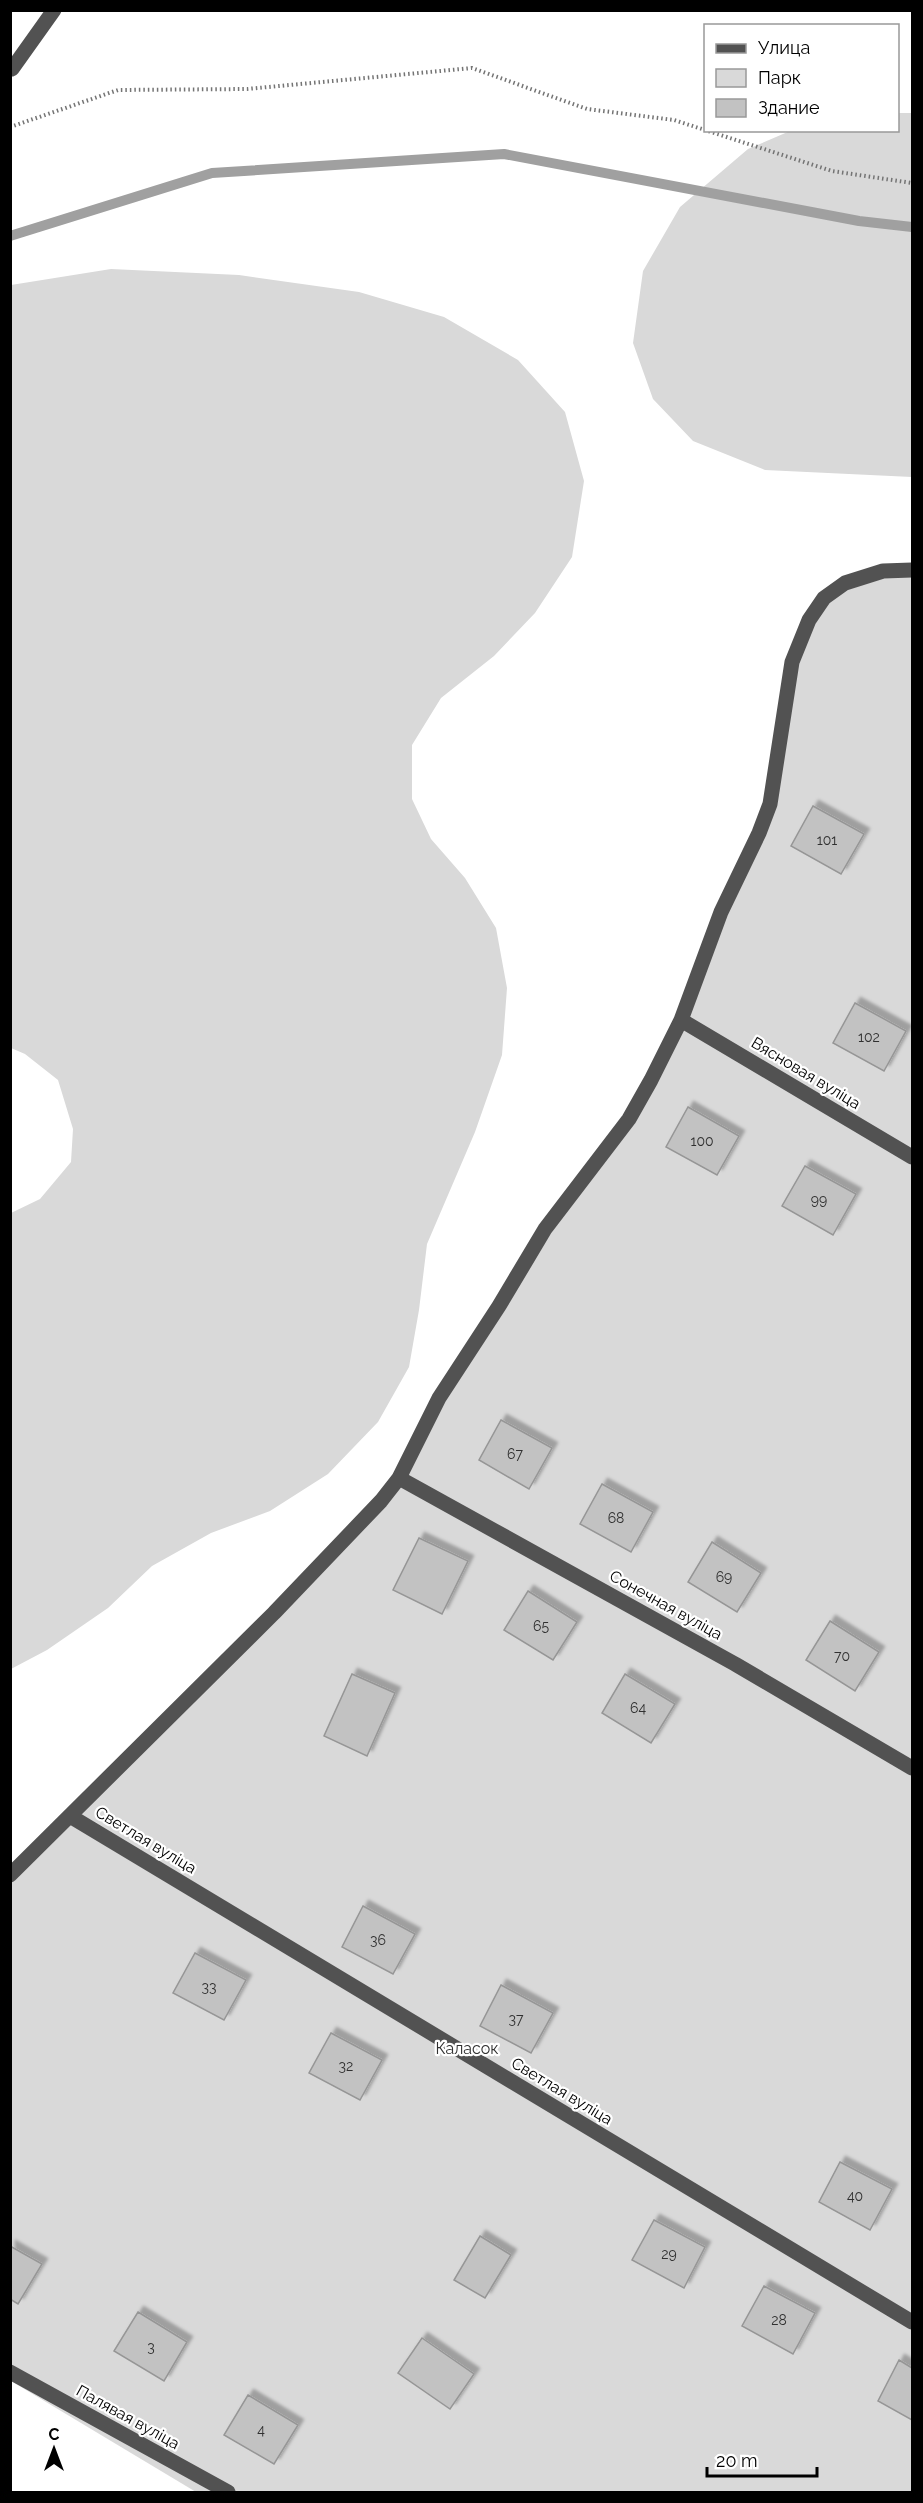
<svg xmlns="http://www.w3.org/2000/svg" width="923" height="2503" font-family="Raleway,sans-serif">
	<defs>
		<filter id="shadow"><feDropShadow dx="5.5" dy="-5.5" stdDeviation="1.5" flood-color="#0004"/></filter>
	</defs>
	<rect width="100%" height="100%" fill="#fff"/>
	<path fill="#d9d9d9" d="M898,113H912V477L765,470L693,441L653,399L633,343L643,271L680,207L748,149L790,131L898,130Z
		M111,269L239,275L359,292L444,317L518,360L565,412L584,481L572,557L535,613L494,656L441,698L412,745V799L431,839L465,878L496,928L507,988L502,1055L475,1132L427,1244L419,1310L409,1367L378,1422L328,1474L270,1511L211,1533L152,1566L108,1608L47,1650L11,1669V1213L40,1199L71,1162L73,1129L58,1080L25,1054L11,1048V285Z
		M912,570V2492H196L11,2381L10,1875L381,1501L439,1398L629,1119L759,833L799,640L845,583Z"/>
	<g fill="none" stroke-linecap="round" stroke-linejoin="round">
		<path stroke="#a0a0a0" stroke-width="10" d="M10,236L212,173L504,154L859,221L912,227"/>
	</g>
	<path fill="#c2c2c2" stroke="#969696" stroke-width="1.5" filter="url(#shadow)" d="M813,806L864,834L841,874L791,846Z
		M855,1003L906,1031L884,1071L833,1043Z
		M688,1107L739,1136L717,1175L666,1147Z
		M805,1166L856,1194L833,1235L782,1206Z
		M501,1420L552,1448L529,1489L479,1460Z
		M602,1484L653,1512L631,1552L580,1524Z
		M419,1538L468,1561L442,1614L393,1590Z
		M712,1542L761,1573L737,1612L688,1582Z
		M528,1591L577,1622L553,1660L504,1630Z
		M830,1621L879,1652L855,1691L806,1660Z
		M352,1674L395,1693L367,1756L324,1736Z
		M625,1674L675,1704L651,1743L602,1713Z
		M363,1906L415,1934L393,1974L342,1947Z
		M195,1953L246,1980L224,2020L173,1993Z
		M501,1985L553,2013L531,2053L480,2026Z
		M331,2033L382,2060L360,2100L309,2073Z
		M840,2162L892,2189L870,2230L819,2202Z
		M654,2220L705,2247L684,2288L632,2260Z
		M480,2236L511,2255L485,2298L454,2280Z
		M10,2246L42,2264L18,2304L10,2299Z
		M764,2286L815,2313L793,2354L742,2326Z
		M138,2312L187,2342L164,2381L114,2351Z
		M422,2338L474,2374L450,2409L398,2373Z
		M899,2360L912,2368V2420L878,2401Z
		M248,2395L298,2425L274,2464L224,2435Z"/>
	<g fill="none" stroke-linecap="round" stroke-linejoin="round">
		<path stroke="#747474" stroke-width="4" stroke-dasharray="1.5 3" stroke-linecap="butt" d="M10,127L118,90L247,89L472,68L587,109L674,120L832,171L912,183"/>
		<path stroke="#525252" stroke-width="15" d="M12,69L54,10
			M681,1020L912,1157
			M399,1478L735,1664L912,1768
			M70,1816L912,2322
			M10,1875L274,1613L381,1501L399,1478L439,1398L499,1306L545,1229L629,1119L651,1080L681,1020L721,912L759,833L770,804L792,662L809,620L824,598L845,583L883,571L912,570
			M10,2372L228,2492"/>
	</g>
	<g text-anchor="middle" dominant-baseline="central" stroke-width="4.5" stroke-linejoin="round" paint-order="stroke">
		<g font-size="14" fill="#303030">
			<text x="827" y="840">101</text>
			<text x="869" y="1037">102</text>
			<text x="702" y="1141">100</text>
			<text x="819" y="1200">99</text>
			<text x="515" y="1454">67</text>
			<text x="616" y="1518">68</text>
			<text x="724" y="1577">69</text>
			<text x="541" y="1626">65</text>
			<text x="842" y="1656">70</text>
			<text x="638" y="1708">64</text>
			<text x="378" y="1940">36</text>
			<text x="209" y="1987">33</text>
			<text x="516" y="2019">37</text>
			<text x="346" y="2066">32</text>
			<text x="855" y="2196">40</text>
			<text x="669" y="2254">29</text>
			<text x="779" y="2320">28</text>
			<text x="151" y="2347">3</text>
			<text x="261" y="2430">4</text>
		</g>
		<g font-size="16" fill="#000" stroke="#fff">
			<text transform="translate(806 1073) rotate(31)">Вясновая вуліца</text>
			<text transform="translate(666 1605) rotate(29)">Сонечная вуліца</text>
			<text transform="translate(146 1840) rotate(31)">Светлая вуліца</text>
			<text transform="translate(562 2091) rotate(31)">Светлая вуліца</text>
			<text transform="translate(128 2417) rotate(29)">Палявая вуліца</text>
		</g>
		<g font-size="16" fill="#303030" stroke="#fff">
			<text x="467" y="2048">Каласок</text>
		</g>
	</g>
	<rect width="923" height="2503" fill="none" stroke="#000000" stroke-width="24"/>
	<rect x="704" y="24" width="195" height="108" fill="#ffffff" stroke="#999999" stroke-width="1.5"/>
	<rect x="716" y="44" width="30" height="9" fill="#525252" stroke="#999999" stroke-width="1.5"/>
	<text x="758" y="54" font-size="18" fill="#000000">Улица</text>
	<rect x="716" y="69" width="30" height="18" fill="#d9d9d9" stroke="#999999" stroke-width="1.5"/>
	<text x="758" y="84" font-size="18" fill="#000000">Парк</text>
	<rect x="716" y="99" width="30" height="18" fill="#c2c2c2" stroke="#999999" stroke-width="1.5"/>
	<text x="758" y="114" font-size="18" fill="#000000">Здание</text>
	<g transform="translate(54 2449)" stroke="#ffffff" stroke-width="4.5" paint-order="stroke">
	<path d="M0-4.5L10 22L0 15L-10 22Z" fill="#000000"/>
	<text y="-9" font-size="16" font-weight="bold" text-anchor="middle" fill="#000000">С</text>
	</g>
	<path d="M707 2467v9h110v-9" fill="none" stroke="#000000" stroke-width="3"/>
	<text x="716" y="2467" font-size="18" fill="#000000" stroke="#ffffff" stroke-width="4.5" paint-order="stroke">20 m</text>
</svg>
